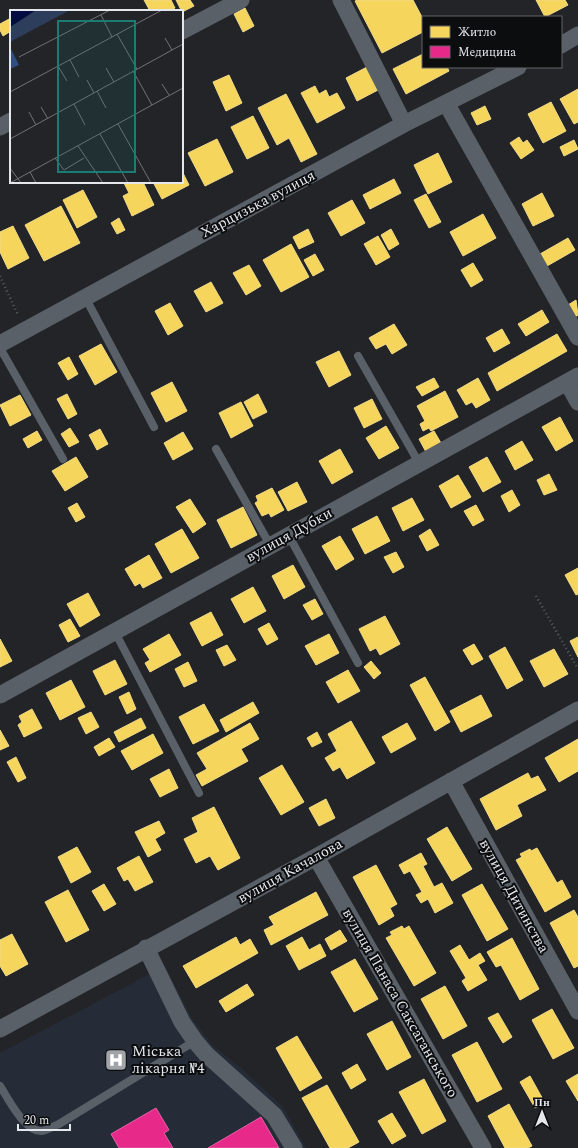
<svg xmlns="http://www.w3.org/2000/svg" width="578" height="1148" font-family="Spectral,serif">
	<rect width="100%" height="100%" fill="#222428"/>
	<path fill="#262c37" d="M165,966L191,1017L213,1046L241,1068L283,1107L306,1148H0V1053Z"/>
	<path fill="#f6d55c" stroke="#f1da87" d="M144,0H171L175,8L169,11H150Z
		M176,0H190L194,6L182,12Z
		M358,0H413L423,19V32L382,53L355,1Z
		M536,0H565L568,5L545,17Z
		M245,8L254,26L243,32L234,14Z
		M11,18V31L3,36L0,30V24Z
		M423,54V67H447L449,71L406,94L393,69Z
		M367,67L378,90L357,101L346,78Z
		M229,75L242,103L226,111L213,82Z
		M315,86L319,94L326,90L329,97L337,93L345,108L317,123L301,93Z
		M578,89V122L574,124L560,99Z
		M286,94L317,154L301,162L289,138L277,145L258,108Z
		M551,102L566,131L543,143L528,114Z
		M485,106L491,119L477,125L471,113Z
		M253,116L269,148L247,159L231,127Z
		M519,137L523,143L527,140L534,150L521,159L510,143Z
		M217,139L233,172L205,186L188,153Z
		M574,140L578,149L564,156L560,147Z
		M438,153L452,182L428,194L414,165Z
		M182,171L189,185L162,199L153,182H182Z
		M394,179L401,193L370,209L363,195Z
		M126,182H143L154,205L132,216L123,196L129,193L124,183Z
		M83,190L97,217L77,228L63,200Z
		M542,193L554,216L533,226L522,204Z
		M426,194L441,222L429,228L414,200Z
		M352,200L365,223L341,236L328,213Z
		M61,206L80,243L44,261L25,225Z
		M483,214L496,238L463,256L450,232Z
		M119,218L125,230L117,234L111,223Z
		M13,226L29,258L8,269L0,252V232Z
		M308,229L314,242L299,249L293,237Z
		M391,229L399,244L389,250L381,235Z
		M378,236L390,257L376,265L364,244Z
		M568,238L575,250L547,266L540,254Z
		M291,244L309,277L281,292L263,260Z
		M315,254L324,270L313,276L304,260Z
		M473,263L483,280L471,287L461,270Z
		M249,265L261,286L246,295L233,273Z
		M211,282L223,303L206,312L194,291Z
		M576,300L578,315L575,317L568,305Z
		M170,303L183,326L168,335L155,311Z
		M542,310L549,322L526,336L518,324Z
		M394,324L407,345L392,354L386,344L376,349L369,338Z
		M502,329L510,343L494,352L486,338Z
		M557,334L567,351L497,391L488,373Z
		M101,344L117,372L95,385L79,356Z
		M339,351L351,375L329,387L316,362Z
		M69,357L78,374L68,380L58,363Z
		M434,378L439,387L422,396L416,387Z
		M478,378L490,400L476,408L472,402L466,405L457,390Z
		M172,382L187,411L166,422L151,393Z
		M445,391L458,417L431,431L429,428L423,431L420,424L425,421L417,406Z
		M67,394L77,414L68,419L57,399Z
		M258,394L267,412L253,419L244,402Z
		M20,395L31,415L10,426L0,405Z
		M372,399L382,419L364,428L354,408Z
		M241,402L253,426L231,438L219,413Z
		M560,417L573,441L556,451L542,427Z
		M386,426L399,448L379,459L366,438Z
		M70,428L79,442L69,447L61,434Z
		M100,429L108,444L97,450L89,435Z
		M37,431L42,440L28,448L23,439Z
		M434,431L441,443L426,452L419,439Z
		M183,432L193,449L173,460L164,443Z
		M522,441L533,460L515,470L505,451Z
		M340,449L353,472L332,484L319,461Z
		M76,457L88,477L65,491L52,471Z
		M487,457L501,482L483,492L469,467Z
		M549,474L557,490L544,495L537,480Z
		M458,475L471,497L451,508L439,486Z
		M297,482L307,502L288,511L278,492Z
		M272,488L284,510L271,517L269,513L262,516L255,503L258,501L256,496Z
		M512,490L520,505L509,512L501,496Z
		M412,498L424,520L403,531L392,508Z
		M190,499L206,524L193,533L176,507Z
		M77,503L85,517L76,522L68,508Z
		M476,505L484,520L473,526L464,511Z
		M243,507L257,535L231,548L217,520Z
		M377,516L390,541L365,554L352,529Z
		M182,529L199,558L171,573L155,544Z
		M430,529L439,545L427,551L419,536Z
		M340,536L354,559L336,570L322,546Z
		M396,552L404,567L393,573L384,557Z
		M149,555L162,578L143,588L140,583L135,586L125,569Z
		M293,565L305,587L284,599L272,576Z
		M578,568V594L576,595L565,575Z
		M253,587L266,611L244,623L231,599Z
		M88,593L100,615L80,627L67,604Z
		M315,599L323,614L312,620L303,605Z
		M211,612L223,635L202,646L190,623Z
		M385,616L400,644L380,655L376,648L370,651L359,629Z
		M70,619L80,636L68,642L59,625Z
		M269,623L278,639L267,645L258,629Z
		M169,634L181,655L150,672L145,663L150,660L143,649Z
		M329,634L339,653L316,665L305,646Z
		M578,637V657L570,641Z
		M0,639L12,661L0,667Z
		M474,644L483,659L472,665L463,650Z
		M227,645L236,660L224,666L216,650Z
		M505,647L523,680L507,689L489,656Z
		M554,649L568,674L544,687L530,661Z
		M115,660L127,684L105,695L93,671Z
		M371,661L381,673L374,679L364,667Z
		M188,662L197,681L184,687L175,669Z
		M348,670L360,691L338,703L326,682Z
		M425,677L450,722L435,731L410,685Z
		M71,680L85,707L60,720L46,693Z
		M129,692L136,709L127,714L119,697Z
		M481,695L492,716L461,732L450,711Z
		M253,702L259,713L226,732L220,720Z
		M204,704L219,731L193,744L179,717Z
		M32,709L42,728L24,737L18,725L22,722L19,716Z
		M91,712L99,727L86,734L78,718Z
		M141,718L146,728L119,742L114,732Z
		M351,721L375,763L347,779L340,767L333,771L325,758L337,751L328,734Z
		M250,723L259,739L241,749L248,761L202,786L196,775L207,769L197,753Z
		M407,723L416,739L391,753L382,737Z
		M0,730L9,746L0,750Z
		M317,732L322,742L312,747L307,738Z
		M153,734L163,753L132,770L121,751Z
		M109,738L115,747L99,756L94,747Z
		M578,739V771L559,782L545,758Z
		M16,757L26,778L18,782L7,762Z
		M282,765L304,802L281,815L259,778Z
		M169,769L178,788L160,797L150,779Z
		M528,773L531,779L538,776L546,790L517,805L522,816L496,830L480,799Z
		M326,799L335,818L319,826L309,808Z
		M214,807L240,858L218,870L210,856L196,863L184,839L198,832L192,818Z
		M159,821L165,833L155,839L161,850L148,857L135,832Z
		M447,827L472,869L452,881L427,839Z
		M77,847L91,872L71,883L58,857Z
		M537,848L557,883L562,880L571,897L545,912L516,860L522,857L520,854L530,849L531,851Z
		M421,853L427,864L423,866L434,887L442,883L453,903L435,913L428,899L421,903L416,895L422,892L410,871L404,874L399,865Z
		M139,856L153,882L135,891L128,879L124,881L117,868Z
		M376,865L397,904L390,908L394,916L379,925L353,877Z
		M104,884L116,904L104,911L92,891Z
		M482,884L508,929L487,941L462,895Z
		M68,890L89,930L66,942L45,902Z
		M316,892L328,915L271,945L264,930L274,925L269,917Z
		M574,910L578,917V966L574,968L550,923Z
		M402,926L404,929L409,926L436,973L414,986L386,938L392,935L390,932Z
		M340,930L347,941L331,950L325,939Z
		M12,934L28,964L6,976L0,966V940Z
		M236,937L240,945L250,939L258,953L196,988L183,966Z
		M302,937L309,950L320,944L326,956L299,970L286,946Z
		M512,938L539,989L520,1000L501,965L496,967L487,952Z
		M460,945L469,960L480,953L485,961L478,965L487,980L468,991L462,981L466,978L450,951Z
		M355,959L378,999L354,1012L331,972Z
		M247,984L254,995L226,1012L219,1001Z
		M445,986L467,1026L443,1039L421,999Z
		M552,1009L574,1048L553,1059L532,1020Z
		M498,1013L512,1037L503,1043L488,1018Z
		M392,1021L411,1057L387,1070L367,1034Z
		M297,1036L322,1078L300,1091L276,1048Z
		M477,1042L502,1089L477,1102L452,1055Z
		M357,1064L366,1080L351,1089L342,1073Z
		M578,1074V1101L566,1081Z
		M530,1076L545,1103L535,1108L520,1082Z
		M424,1079L446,1121L422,1134L399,1092Z
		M327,1085L359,1142L348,1148H330L302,1098Z
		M509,1104L532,1146L528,1148H505L488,1116Z
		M392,1113L406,1136L392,1144L378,1121Z"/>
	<path fill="#e7298a" stroke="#e662a7" d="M156,1108L169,1130L164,1133L173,1148H119L111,1134Z
		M261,1117L279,1148H208Z"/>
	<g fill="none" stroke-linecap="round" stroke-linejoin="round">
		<path stroke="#595b62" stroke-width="2.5" stroke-dasharray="1 3" stroke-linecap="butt" d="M0,276L18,315
			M536,596L578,669"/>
		<path stroke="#5a6068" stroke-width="8" d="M85,297L154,427
			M0,348L63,459
			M358,356L419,463
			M216,449L270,545
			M289,536L358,663
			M115,632L199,793
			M0,1086C8,1098 24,1131 41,1131C46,1131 54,1126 59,1124L195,1041"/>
		<path stroke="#5a6068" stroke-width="17" d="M341,0L404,124
			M182,31L241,0
			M561,45L578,35
			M446,103L578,337
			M0,127L11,121
			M0,344L404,124L518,67
			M567,382L578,402
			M0,695L578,376
			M451,781L578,1011
			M316,857L483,1148
			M146,948L182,1022L195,1041L206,1054L274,1115L294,1148
			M0,1029L316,857L578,710"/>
	</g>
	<defs>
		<g id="hospital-square" transform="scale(1.15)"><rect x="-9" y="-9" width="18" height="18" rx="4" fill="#a0a3a7" stroke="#0b0d0f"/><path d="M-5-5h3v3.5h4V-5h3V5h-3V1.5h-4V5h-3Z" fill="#fff"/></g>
	</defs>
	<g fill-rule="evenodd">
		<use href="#hospital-square" x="116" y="1060"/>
	</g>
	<g text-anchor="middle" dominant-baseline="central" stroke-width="4" stroke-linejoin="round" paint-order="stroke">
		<g font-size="15" fill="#e4e7eb" stroke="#0b0d0f">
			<text transform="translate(258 204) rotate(-28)">Харцизька вулиця</text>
			<text transform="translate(289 535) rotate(-29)">вулиця Дубки</text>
			<text transform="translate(290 871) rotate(-29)">вулиця Качалова</text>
			<text transform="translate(514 896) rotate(61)">вулиця Дитинства</text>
			<text transform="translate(400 1003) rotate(60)">вулиця Панаса Саксаганського</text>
		</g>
		<g font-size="15" fill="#e4e7eb" stroke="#0b0d0f" text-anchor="start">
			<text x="132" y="1051">Міська<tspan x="132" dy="17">лікарня №4</tspan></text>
		</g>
	</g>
	<g transform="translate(10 10)">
		<rect width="173" height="173" fill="#222428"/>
		<path d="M26,0H60L0,32V17Z" fill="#2d3e5d"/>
		<path d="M0,37L9,55L0,59Z" fill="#314e83"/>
		<path d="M1,0H26L0,17Z" fill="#030d41"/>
		<path fill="none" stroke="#707276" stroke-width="1" d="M91,5L102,27M107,24L127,59M155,28L162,40M9,47L100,0M60,50L69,67M48,56L57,71M96,58L104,72M123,61L142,95M77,70L84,83M152,74L159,85M87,81L96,98M0,82L152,0M64,94L75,115M31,97L38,109M19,102L26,115M108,114L141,173M90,124L118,173M0,129L173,34M68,136L93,173M45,148L54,160L74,148M0,158L11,173M20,162L26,173M0,173L173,78"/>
		<path fill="#1a7c74" fill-opacity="0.15" stroke="#1a7c74" stroke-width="2" d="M48,11H125V162H48Z"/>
		<rect width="173" height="173" fill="none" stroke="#e4e7eb" stroke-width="2"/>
	</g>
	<rect x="422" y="16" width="140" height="52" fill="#0b0d0f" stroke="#626467"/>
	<rect x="430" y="26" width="20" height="12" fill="#f6d55c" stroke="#626467"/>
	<text x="458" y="36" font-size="12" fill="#e4e7eb">Житло</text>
	<rect x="430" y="46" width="20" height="12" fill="#e7298a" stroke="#626467"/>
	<text x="458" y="56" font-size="12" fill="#e4e7eb">Медицина</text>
	<g transform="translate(542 1112)" stroke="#0b0d0f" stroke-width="3" paint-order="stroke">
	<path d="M0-3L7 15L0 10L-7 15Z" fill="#e4e7eb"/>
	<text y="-6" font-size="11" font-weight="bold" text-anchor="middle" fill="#e4e7eb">Пн</text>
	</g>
	<path d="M18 1124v6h52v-6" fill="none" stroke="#e4e7eb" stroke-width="2"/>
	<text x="24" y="1124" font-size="12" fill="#e4e7eb" stroke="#0b0d0f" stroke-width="3" paint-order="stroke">20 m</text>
</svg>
